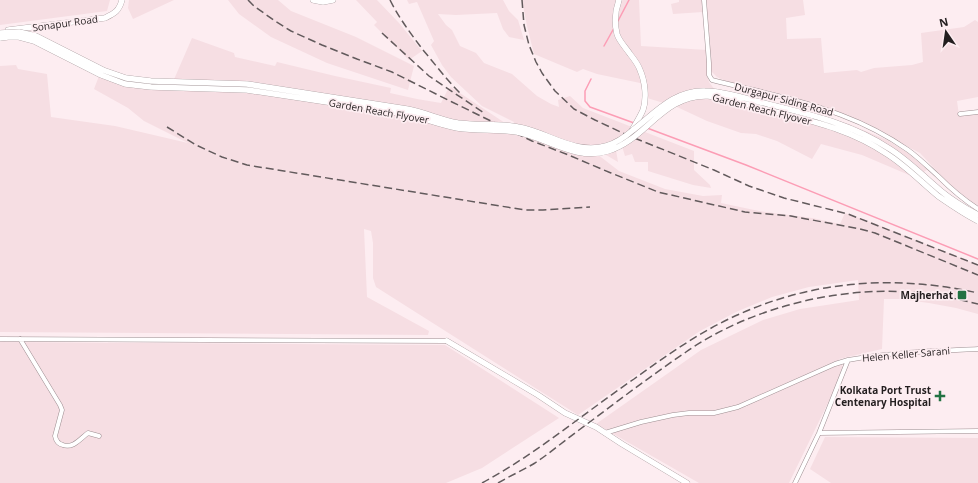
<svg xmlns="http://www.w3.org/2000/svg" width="978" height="483" font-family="'Open Sans',sans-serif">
	<rect width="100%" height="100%" fill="#fdedf1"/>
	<path fill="#f6dee3" d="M0,0H110L107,11L0,25Z
		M129,0H174L133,19L128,8Z
		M228,0H278L291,11L356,37L414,66L408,90L327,63L271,37L239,14Z
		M356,0H377L399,23L422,51L409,60L374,25L377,22Z
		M407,0H503L509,11L518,20L524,40L509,37L503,29L497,13L456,15L438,14L446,25L452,30L460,46L476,53L484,63L512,74L537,96L551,104L559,107L558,100L570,96L583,108L694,151V170L710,185L711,188L693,185L648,171V162H635L632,154L625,156L621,143L615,144L618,162L589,145L566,150L513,126L514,122L482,106L451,77L442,65L431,45L434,41L417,2L409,4Z
		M522,0H639L641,46L707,50V75L709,82L715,90L797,109L849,124L887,140L908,153L928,169L917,177L909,175L862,155L821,144L812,159L777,141L756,134L741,133L707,121L677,107L647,98L640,83L597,74L583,69L577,72L534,54L527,26Z
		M679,0H702L703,12L673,14L671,4L679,2Z
		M706,0H803L805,15L786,18L787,39L821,38L824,73L857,70L861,72L874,68L912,65L923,62L921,33L964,27L975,20L978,22V97L957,101L959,115L978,113V210L958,194L920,153L887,136L791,96L727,82L717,77L711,71L710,44Z
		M192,38L234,53L235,57L275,66L277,62L335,76L391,88L390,93L417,99L441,103L447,91L451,87L508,125L588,147L619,171L665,189L703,196L722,195L721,203L759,211L812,218L840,224L845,213L876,224L978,265V314L956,308L929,303L899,299H884L882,349L839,359L844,370L789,483H699L596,424L701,350L763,320L800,309L859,300L858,280L809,287L772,297L736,312L700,331L578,415L376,287L373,278V243L371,231L364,229L367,297L429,331L428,335L0,332V66L16,65L18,69L47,74L51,117L115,126L188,143L144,121L128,108L94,89L99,76L140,81L172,84Z
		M0,342L445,345L559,418L482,468L446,483H0Z
		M825,437L978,438V483H831L810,469Z"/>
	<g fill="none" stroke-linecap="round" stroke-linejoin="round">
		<path stroke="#fc9db5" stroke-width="1.5" d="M618,21L629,0
			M604,46L614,28
			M591,79L585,91V101L590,107L634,123
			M647,128L746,165L978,259"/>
		<g stroke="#9d8e91" stroke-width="5">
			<path id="street" d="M704,0L709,63V75L712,80C755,91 800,99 841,115C865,124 888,136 908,150C919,158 928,167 938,176C950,188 964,200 978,209
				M960,114L978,112
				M0,339L447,341
				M20,339L60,405L62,410L55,436C56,441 58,444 63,445C73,449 81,438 88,433L99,436
				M605,433L641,422L673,415L689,413H714L738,407L835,364L848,360
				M819,433L978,431
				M795,483L819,433L848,360C891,352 935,351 978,349"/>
		</g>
		<g stroke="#9d8e91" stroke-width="6">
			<path id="secondary" d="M313,0L323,2L333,0
				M619,0C615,11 614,22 617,34C619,41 626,48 630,54C634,59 638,64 640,70C645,81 647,98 643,110C640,117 635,125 631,132
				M8,30L105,18C115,13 119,11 122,0
				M447,341L538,395L565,413L596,427L622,444L687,483"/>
		</g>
		<use href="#street" stroke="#fff" stroke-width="4"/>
		<use href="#secondary" stroke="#fff" stroke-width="5.5"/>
		<path stroke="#625a5c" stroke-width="1.5" stroke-dasharray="8 4" stroke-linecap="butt" d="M248,0L254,6L275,21L291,31L322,45L357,59L392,72L452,102L532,141L566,154L611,173L658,192L745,212L791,216L860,229L875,233L978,275
			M390,0C399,18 411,34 423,50C435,64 446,79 460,93
			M522,0L524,25L529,45L536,62L542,73L555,91L574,109L595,120L627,135L714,170L749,186L784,198L848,214L978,265
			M382,33L429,76L484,113
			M167,127L196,145L222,157L247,165L525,210H543L590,207
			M482,483C536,454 583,414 634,379C667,355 704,329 742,313C817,280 898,275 978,293
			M498,483C510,476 523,470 535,463C550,453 564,441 579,430C614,404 649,377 686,352C752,306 848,283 928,294C945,296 961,300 978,304"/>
		<g stroke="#9d8e91" stroke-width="6" stroke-linecap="butt">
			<path id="secondary-bridge" d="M0,33L19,32L36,36L103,70L126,78L151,81L247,84L407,109C424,112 441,120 458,123C478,126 498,123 518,127C548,132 574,155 606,146C616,143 625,137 633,130C655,113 674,90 705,91C724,91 743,98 760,102C807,114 849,122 890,149C909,161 924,177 941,191C952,200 965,208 978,215
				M0,38L8,37H19L34,41L101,75L125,84L151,87L247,90L406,114C423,118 440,125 457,128C477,131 498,129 517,132C548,138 575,161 608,151C646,140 663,94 708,96C725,97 743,104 760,108C806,120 847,127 887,154C906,166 921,182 938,196C951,205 964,214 978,221"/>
		</g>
		<use href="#secondary-bridge" stroke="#fff" stroke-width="5.5"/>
	</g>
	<g fill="#227242" stroke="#fdedf1" stroke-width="1.5">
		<rect x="957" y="290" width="10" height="10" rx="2"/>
		<path d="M938 390h4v4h4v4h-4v4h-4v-4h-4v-4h4z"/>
	</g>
	<g text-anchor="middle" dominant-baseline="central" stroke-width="3.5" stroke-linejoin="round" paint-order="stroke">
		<g font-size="10" fill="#231e1f" stroke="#fdedf1">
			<text transform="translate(65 23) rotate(-8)">Sonapur Road</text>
			<text transform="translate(784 99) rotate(15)">Durgapur Siding Road</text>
			<text transform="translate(762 109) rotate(14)">Garden Reach Flyover</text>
			<text transform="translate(379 111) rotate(10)">Garden Reach Flyover</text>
			<text transform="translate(906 354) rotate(-5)">Helen Keller Sarani</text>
		</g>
		<g font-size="10" font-weight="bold" fill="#231e1f" stroke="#fdedf1" text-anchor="end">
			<text x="953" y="295">Majherhat</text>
			<text x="931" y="390">Kolkata Port Trust<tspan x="931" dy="12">Centenary Hospital</tspan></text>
		</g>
	</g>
	<g transform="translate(946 32) rotate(347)" stroke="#fdedf1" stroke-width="3" paint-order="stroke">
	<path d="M0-3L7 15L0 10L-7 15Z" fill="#231e1f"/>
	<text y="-6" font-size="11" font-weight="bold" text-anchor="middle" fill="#231e1f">N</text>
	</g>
</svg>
